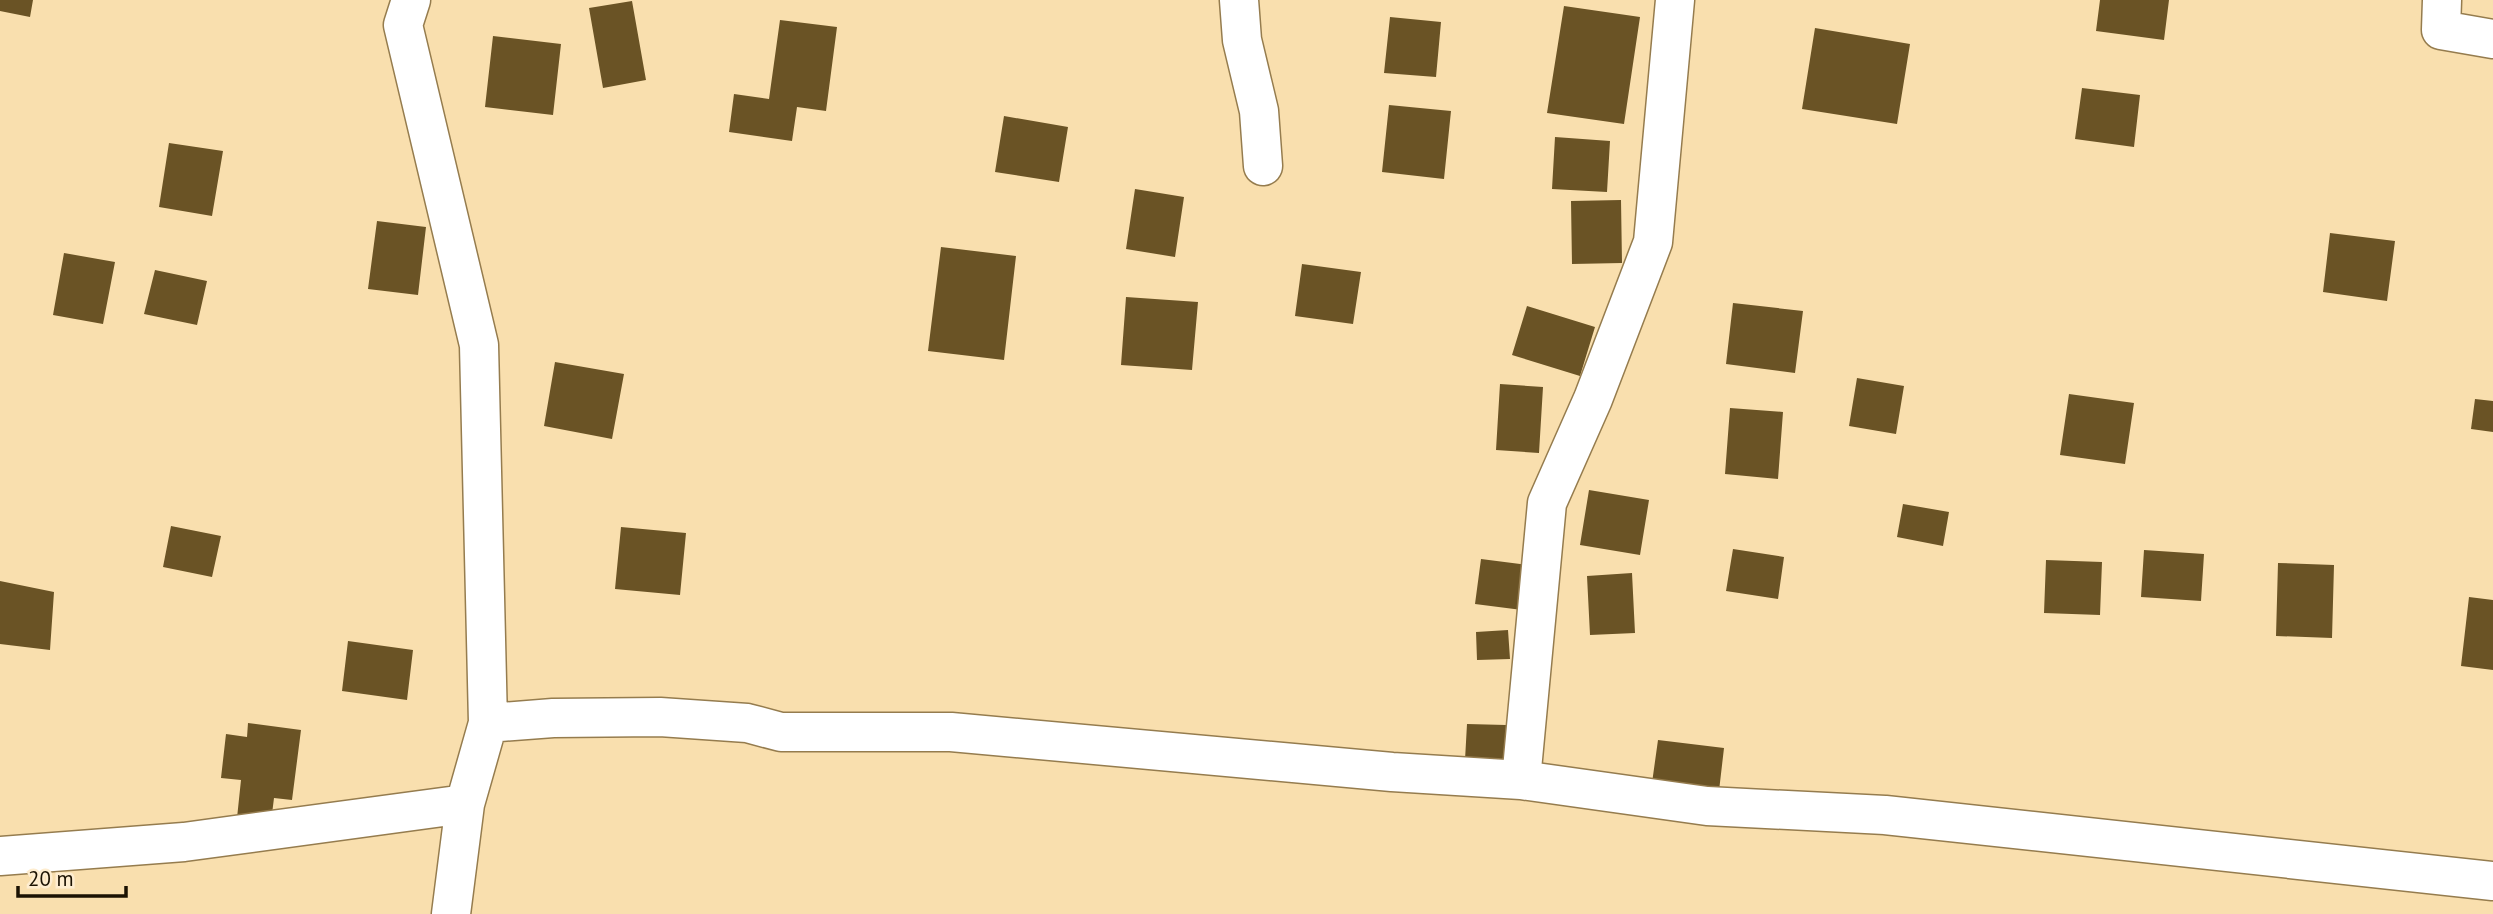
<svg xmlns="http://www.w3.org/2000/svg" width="2493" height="914" font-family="'PT Sans',sans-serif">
	<rect width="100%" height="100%" fill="#f9dfae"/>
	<path fill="#6a5325" d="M0,0H33L30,17L0,11Z
		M2100,0H2169L2164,40L2096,31Z
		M632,1L646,80L603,88L589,8Z
		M1564,6L1640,17L1624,124L1547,113Z
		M1390,17L1441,22L1436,77L1384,73Z
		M780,20L837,27L826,111L797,107L792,141L729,132L734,94L769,99Z
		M1815,28L1910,44L1897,124L1802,109Z
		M493,36L561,44L553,115L485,107Z
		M2082,88L2140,95L2134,147L2075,139Z
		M1389,105L1451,111L1444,179L1382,172Z
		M1004,116L1068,127L1059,182L995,172Z
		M1555,137L1610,141L1607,192L1552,189Z
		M169,143L223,151L212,216L159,207Z
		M1135,189L1184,197L1175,257L1126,249Z
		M1621,200L1622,263L1572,264L1571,201Z
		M377,221L426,227L418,295L368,289Z
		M2330,233L2395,241L2387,301L2323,292Z
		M941,247L1016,256L1004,360L928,351Z
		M64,253L115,262L103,324L53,315Z
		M1302,264L1361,272L1353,324L1295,316Z
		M155,270L207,281L197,325L144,314Z
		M1126,297L1198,302L1192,370L1121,365Z
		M1733,303L1803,311L1795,373L1726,364Z
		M1527,306L1595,327L1580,376L1512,355Z
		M555,362L624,374L612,439L544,426Z
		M1857,378L1904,386L1896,434L1849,426Z
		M1500,384L1543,387L1539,453L1496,450Z
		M2069,394L2134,403L2125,464L2060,455Z
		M2475,399L2493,401V432L2471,429Z
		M1730,408L1783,412L1778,479L1725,474Z
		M1589,490L1649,500L1640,555L1580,545Z
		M1903,504L1949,512L1943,546L1897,537Z
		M171,526L221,536L212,577L163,567Z
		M621,527L686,533L680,595L615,589Z
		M1733,549L1784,557L1778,599L1726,591Z
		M2144,550L2204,554L2201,601L2141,597Z
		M1481,559L1527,565L1522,610L1475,604Z
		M2046,560L2102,562L2100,615L2044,613Z
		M2278,563L2334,565L2332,638L2276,636Z
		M1632,573L1635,633L1590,635L1587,576Z
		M0,581L54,592L50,650L0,644Z
		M2469,597L2493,600V670L2461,666Z
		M1508,630L1510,659L1477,660L1476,632Z
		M348,641L413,650L407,700L342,691Z
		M248,723L301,730L292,800L274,798L271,822L237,818L241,780L221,778L226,734L247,737Z
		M1467,724L1506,725L1505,761L1465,760Z
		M1658,740L1724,748L1719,791L1652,783Z"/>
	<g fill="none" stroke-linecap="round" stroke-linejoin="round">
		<g stroke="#957c4e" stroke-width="41">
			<path id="minor" d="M411,0L403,25L479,345L488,723
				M1239,0L1242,40L1259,111L1263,166
				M1675,0L1653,242L1593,399L1547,503L1521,780L1707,806L1885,815L2493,881
				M2442,0L2441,30L2493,39
				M0,856L184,842L465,804L488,723L553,718L660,717L747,723L781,732H951L1392,772L1521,780
				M451,914L465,804"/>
		</g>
		<use href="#minor" stroke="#fff" stroke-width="38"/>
	</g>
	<path d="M18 886v10h108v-10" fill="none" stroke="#1b1202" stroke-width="3.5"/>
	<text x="28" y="886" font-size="21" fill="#1b1202" stroke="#feedd0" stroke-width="5" paint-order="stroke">20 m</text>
</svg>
